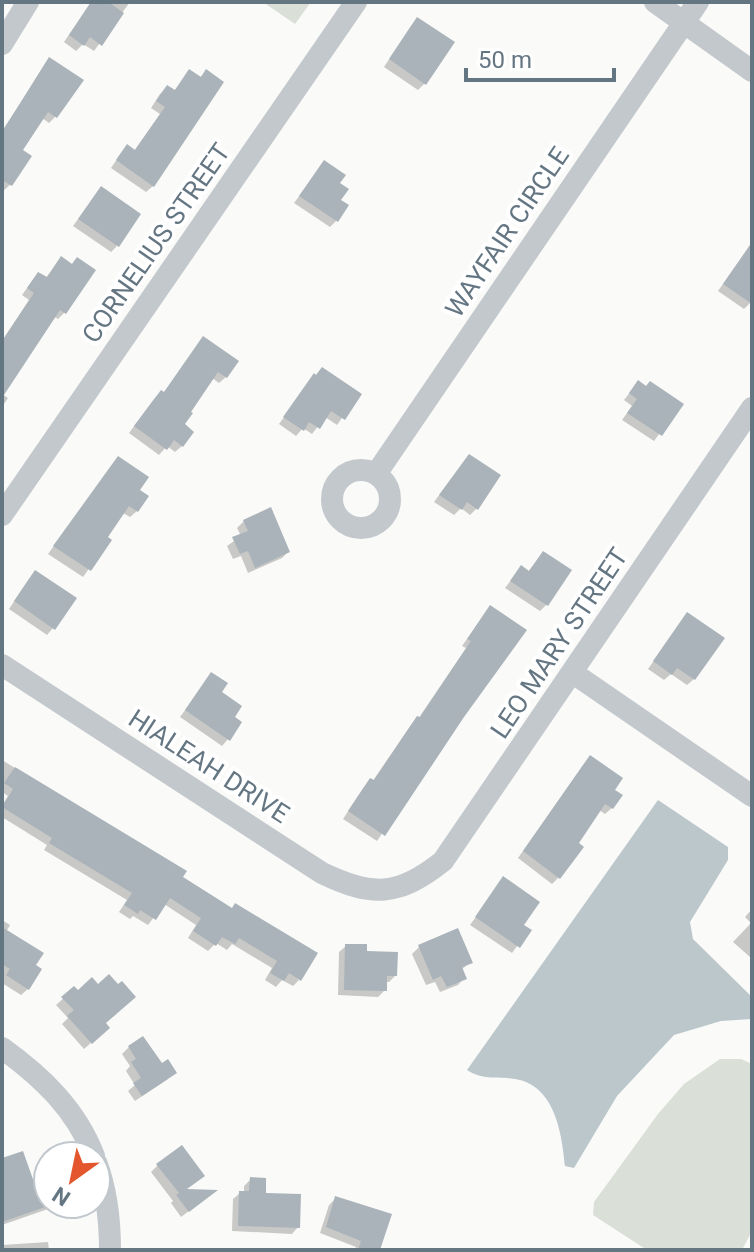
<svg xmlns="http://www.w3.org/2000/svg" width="754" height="1252" font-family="Roboto,sans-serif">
	<rect width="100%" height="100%" fill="#fafaf8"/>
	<path fill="#dadfd7" d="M263,2H311L295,24Z
		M720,1059H741L752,1064V1231L742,1250H647L593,1215L594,1202L658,1114L684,1084Z"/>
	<path fill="#bbc7cb" d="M658,800L728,847V860L690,922L693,939L752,997V1019L721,1021L674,1035L617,1096L574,1168L565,1166C562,1134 555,1085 515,1079C496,1076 484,1081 467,1070Z"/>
	<path fill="#0003" d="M91,2H130L94,51L83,44L76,51L64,42Z
		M411,26L425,83L418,90L384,67Z
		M49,60L55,117L49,123L42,118L20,150L29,157L10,185L2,192V131Z
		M189,72L199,78L206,72L153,186L146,192L111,168L121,153L134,151L160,114L151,108L160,94L167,87L174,91Z
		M324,162L338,183L336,221L330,227L294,203Z
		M101,188L117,246L111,252L73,226Z
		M61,259L71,266L93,271L64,313L58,319L53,316L2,394L8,398L2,407V341L29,300L22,295L32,281L38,274L45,279Z
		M752,262V301L744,309L718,291L737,264Z
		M203,338L226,377L219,383L212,378L182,425L192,432L182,446L175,452L167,446L159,455L129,433L154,399L161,392L163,394Z
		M314,376L359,394L337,425L325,417L312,434L303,428L296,436L279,424Z
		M638,382L681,404L654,441L622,420L632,406L624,400Z
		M463,463L477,508L470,515L461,508L454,515L434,502Z
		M112,465L137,490V511L130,517L123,513L105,538L109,541L83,577L48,554Z
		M244,521L288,552L282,558L248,573L241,556L233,559L227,546L241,536L237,528Z
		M543,553L546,605L540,611L505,588L521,567L528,572Z
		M29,579L53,628L47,635L9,609Z
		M490,607L495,668L377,841L343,819L364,787L372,782L411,725L418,719L466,648L462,646Z
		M687,614L694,679L687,685L671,674L664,680L648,669Z
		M211,674L232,717L228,739L222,746L180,717Z
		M2,760L184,872L181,877L299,980L293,986L282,980L276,987L265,980L272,968L232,944L227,950L216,943L208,951L188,938L196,925L164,904L148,925L133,916L130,919L119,912L127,900L44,850L47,845L2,817V805L8,796L2,792Z
		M584,764L612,790V808L605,814L599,810L576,844L559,877L552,884L518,858Z
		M503,879L521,925L529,930L512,953L470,925Z
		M752,909V955L750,957L733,942L751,923L745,917Z
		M2,920L10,925L6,932L33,966L28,989L21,995L2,983L4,976L2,974Z
		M457,930L471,962L461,970L464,978L458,985L440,992L435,982L426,985L412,954L419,947Z
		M346,946L365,953L395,976L389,982H385V990L378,997L338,995L339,952Z
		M98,987L104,1024L101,1034L84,1049L62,1024L68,1018L56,1005L74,989L78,993Z
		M129,1047L168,1079L135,1101L128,1091L135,1085L126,1071L130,1066L122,1054Z
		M2,1160L34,1188L48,1204H53L48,1209L2,1225Z
		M158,1165L184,1191L209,1196L181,1217L171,1203L173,1201L151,1172Z
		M251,1179L298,1227L292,1234L232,1231L233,1199L240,1193H244V1186Z
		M335,1199L378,1250H355L356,1247L320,1233L329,1205Z
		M48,1242L49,1250H2V1245Z"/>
	<path fill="#aab3b9" d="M91,2H108L124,13L102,46L90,37L84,46L69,35Z
		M417,17L455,42L426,85L389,59Z
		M49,57L84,80L57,118L48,112L23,150L32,156L12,186L2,180V132Z
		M189,69L201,77L206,69L224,82L154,187L116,160L127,144L135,150L165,107L156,101L167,85L175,90Z
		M324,160L346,175L340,183L349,189L341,200L349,205L338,222L299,196Z
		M101,186L141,214L119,247L78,219Z
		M752,242V304L723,284Z
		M61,256L72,264L77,257L96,270L66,314L60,310L2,398V341L34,293L27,288L38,272L47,277Z
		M203,336L239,361L227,378L218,372L191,412L193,413L185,424L194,432L183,447L174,440L167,450L134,426L161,390L164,392Z
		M322,367L362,394L345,420L331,411L320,429L309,422L304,431L283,417L314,373L316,375Z
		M638,380L646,386L650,381L684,404L662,436L627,413L637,399L629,393Z
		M469,454L501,475L478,510L467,502L462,510L439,495Z
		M118,456L149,477L140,490L149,496L138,512L129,506L108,537L112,540L91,571L53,546Z
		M271,507L290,552L255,568L248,551L240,554L232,537L248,531L243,520Z
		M543,551L572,570L548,606L510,581L521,565L529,571Z
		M35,570L77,598L55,630L14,601Z
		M490,605L527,630L464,717L385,836L348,811L370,778L374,780L417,716L420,717L471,641L467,639Z
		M687,612L725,638L695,680L677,668L672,675L653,661Z
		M211,672L228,683L222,692L242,706L235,717L242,722L230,741L185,710Z
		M590,755L623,778L615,790L623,795L613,809L605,804L579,843L584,847L560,879L523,851Z
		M15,767L187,871L183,877L232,908L235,903L318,953L301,981L289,973L284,981L270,973L277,961L239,938L235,944L222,937L216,946L193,931L201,918L170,898L156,920L140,910L138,914L124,905L132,893L49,843L52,838L2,807L13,789L4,783Z
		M503,876L540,902L524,925L532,930L520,948L475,917Z
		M2,927L44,953L36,965L42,969L29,990L6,975L10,969L2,964Z
		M458,928L473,963L462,967L467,979L447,987L441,976L433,980L418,945Z
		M345,944H367V951L398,952L397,976H387V991L344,990Z
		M109,974L118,984L122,981L136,997L106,1023L110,1028L92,1044L67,1016L74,1010L61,997L74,986L78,990L92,977L98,984Z
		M143,1036L162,1063L168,1059L177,1073L142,1096L133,1083L141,1078L131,1062L136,1059L128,1046Z
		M182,1145L205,1176L187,1189L218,1190L189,1212L176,1195L179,1193L156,1164Z
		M23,1151L35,1185L48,1181V1206L2,1222V1158Z
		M250,1177L266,1178V1193L301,1194L300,1228L238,1226L239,1191H249Z
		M335,1196L392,1214L380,1250H358L361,1241L326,1227Z"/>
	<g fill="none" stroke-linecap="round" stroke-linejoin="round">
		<path stroke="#c3c8cc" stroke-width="22" d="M655,2L752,71
			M2,44L28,2
			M332 499a29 29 0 1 1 58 0a29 29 0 1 1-58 0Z
			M376,474L698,2
			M2,515L356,2
			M2,665L322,873C372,897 398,897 443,861L752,408
			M573,673L752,796
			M2,1048C42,1077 76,1109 94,1156
			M96,1162C107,1191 110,1220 110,1250"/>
	</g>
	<g text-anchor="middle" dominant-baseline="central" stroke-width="8" stroke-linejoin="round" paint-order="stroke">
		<g font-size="26" fill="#657683" stroke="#fff">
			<text transform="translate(507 232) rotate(-56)">WAYFAIR CIRCLE</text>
			<text transform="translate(156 243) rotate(-55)">CORNELIUS STREET</text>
			<text transform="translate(559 643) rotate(-56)">LEO MARY STREET</text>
			<text transform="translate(209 766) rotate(33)">HIALEAH DRIVE</text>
		</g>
	</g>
	<rect width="754" height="1252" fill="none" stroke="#657683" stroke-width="8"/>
	<g transform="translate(72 1180) rotate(213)"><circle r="38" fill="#ffffff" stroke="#c1c8cd" stroke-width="2"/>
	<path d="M0-6L14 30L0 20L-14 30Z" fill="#e4572e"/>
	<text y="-12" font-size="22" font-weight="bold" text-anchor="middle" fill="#657683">N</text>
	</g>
	<path d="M466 68v12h148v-12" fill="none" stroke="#657683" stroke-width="4"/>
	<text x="478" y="68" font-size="24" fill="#657683" stroke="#ffffff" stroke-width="6" paint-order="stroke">50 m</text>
</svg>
